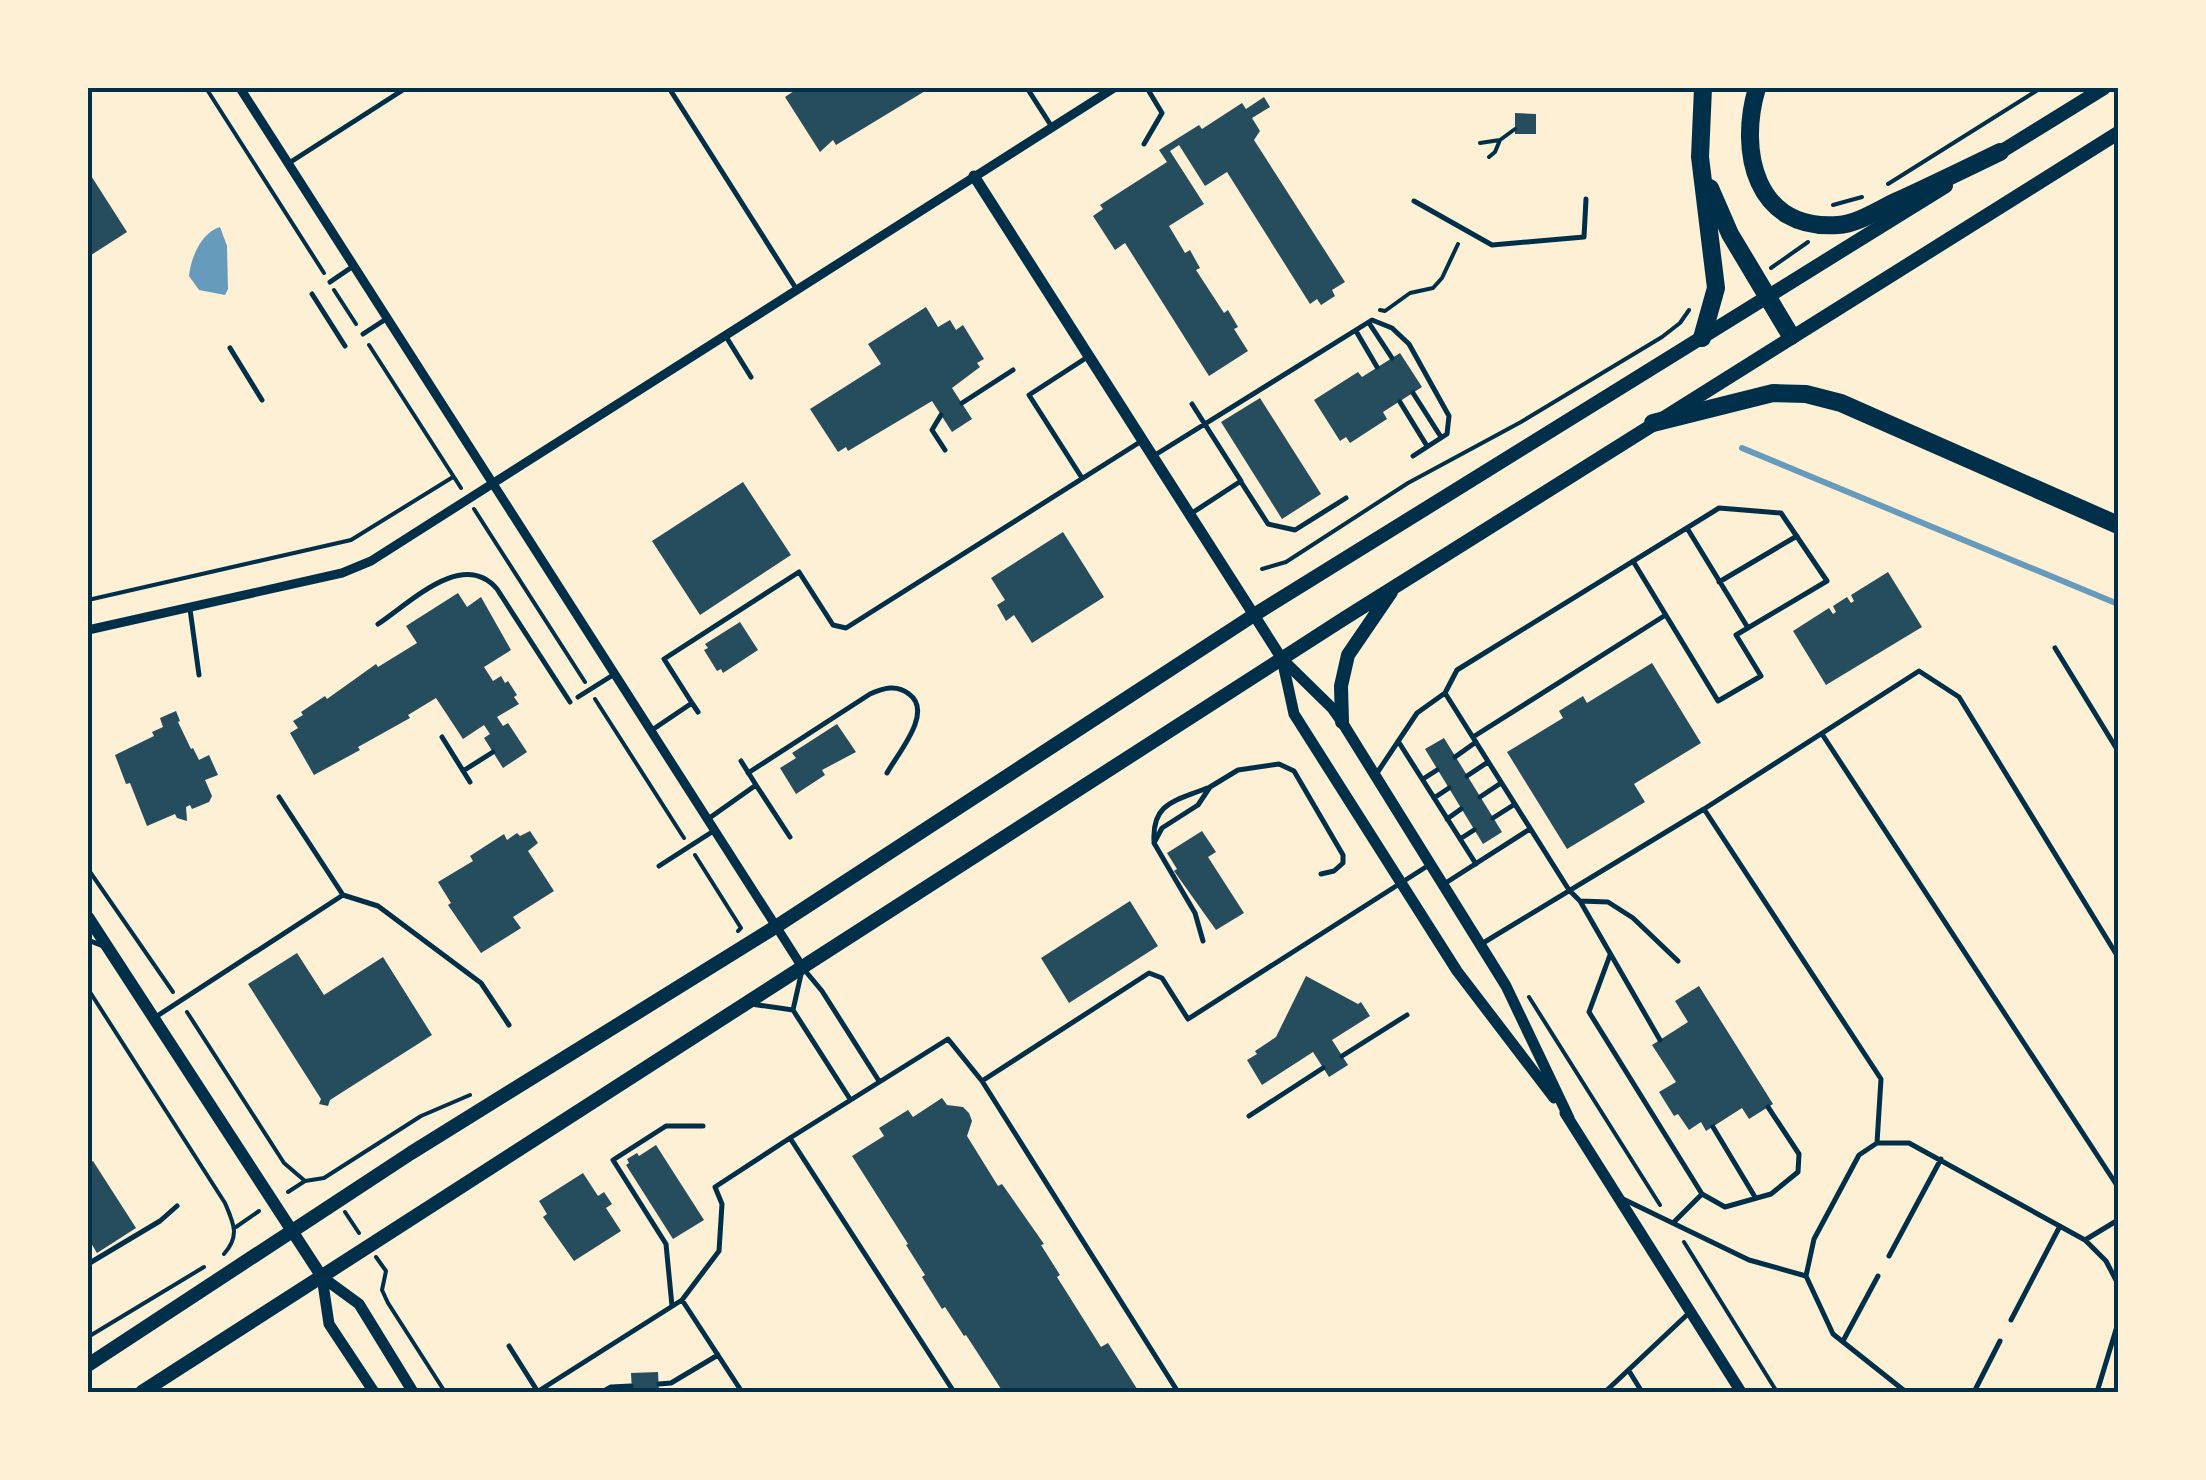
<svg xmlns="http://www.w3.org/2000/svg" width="2206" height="1480" font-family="'Golos Text',sans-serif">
	<rect width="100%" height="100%" fill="#fdf0d5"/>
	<path fill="#669bbc" d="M220,227L227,246L228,289L225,295L199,290L189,276C191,257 201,233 220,227Z"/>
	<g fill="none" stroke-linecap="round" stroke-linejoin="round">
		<path stroke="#669bbc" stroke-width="6" d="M1742,448L2118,604"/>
	</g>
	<path fill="#264d5e" d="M799,88H930L836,145L833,140L820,152L785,97L797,89L799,92Z
		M1264,97L1270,107L1252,118L1260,131L1254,140L1345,282L1332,290L1335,296L1321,305L1317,299L1310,304L1227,172L1205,186L1179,145L1170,151L1204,204L1169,226L1185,253L1190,250L1200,268L1196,270L1224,313L1228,310L1238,327L1234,329L1248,351L1209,376L1125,243L1115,250L1093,216L1103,209L1100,205L1167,162L1159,150L1199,125L1202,129L1242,103L1246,109Z
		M1515,113L1536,114V134H1515Z
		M88,171L127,232L88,257Z
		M926,307L938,327L950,320L956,330L963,325L984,359L977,363L980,367L952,388L972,419L952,432L932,401L848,451L846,447L838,452L810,409L881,364L868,344Z
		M1400,353L1422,387L1383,412L1387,419L1350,443L1346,437L1340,441L1314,400L1358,372L1362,377Z
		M1260,398L1321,494L1282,519L1221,422Z
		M743,482L791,555L700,615L652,541Z
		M1063,532L1104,597L1032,643L1014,615L1006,621L997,605L1005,600L991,578Z
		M1888,572L1922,627L1826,685L1793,631L1829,608L1833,614L1836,612L1833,606L1847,597L1851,603L1854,601L1851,595Z
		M458,593L467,607L481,597L511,650L484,667L493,681L501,676L505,683L508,681L517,695L514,697L519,704L497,717L503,726L508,723L527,752L503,768L484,738L490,734L484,725L463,739L436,698L408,715L410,718L358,747L360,750L314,775L290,733L298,728L293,721L303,715L301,712L325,696L327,699L376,664L378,667L417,643L406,626Z
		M740,622L758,650L723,673L721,669L717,671L704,650L708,648L705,644Z
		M1652,663L1701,743L1634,784L1645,802L1567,849L1507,752L1563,718L1559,711L1583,696L1587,703Z
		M176,711L180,721L178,722L191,749L193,748L199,760L209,755L218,775L205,780L212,796L209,802L192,809L190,805L186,807L187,821L177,818L175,814L147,826L130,783L126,784L115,755L154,736L152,732L163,727L160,718Z
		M837,724L856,752L822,770L825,775L796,794L780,768L796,758L792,753Z
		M1444,738L1502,832L1483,844L1425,749Z
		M530,831L538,843L528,851L554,891L513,917L521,928L481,953L448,905L451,903L438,882L473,861L470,856L504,834L507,840L517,833L520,836Z
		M1202,831L1216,852L1208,857L1244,913L1216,930L1174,871L1177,869L1167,853Z
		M1130,901L1158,946L1069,1003L1041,958Z
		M297,953L324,995L383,957L432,1035L330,1100L328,1106L319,1104L321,1099L248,984Z
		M1306,976L1358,1004L1361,1002L1370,1016L1332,1040L1348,1065L1329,1077L1313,1052L1262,1085L1247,1060L1257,1054L1255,1051L1276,1037Z
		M1699,986L1773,1104L1749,1119L1742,1108L1706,1131L1701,1122L1689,1130L1678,1114L1674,1116L1659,1092L1676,1082L1652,1045L1688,1022L1675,1001Z
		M942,1098L947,1105L963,1107L969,1113L972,1121L967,1136L998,1186L1002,1184L1044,1244L1041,1245L1060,1275L1057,1277L1101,1347L1108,1343L1139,1392H1003L966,1335L964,1336L945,1307L942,1309L922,1277L925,1275L906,1245L908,1244L852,1156L884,1136L879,1128L908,1110L913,1117Z
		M656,1145L704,1220L673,1239L626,1165L629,1163L627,1159L637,1153L639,1156Z
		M93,1161L136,1228L97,1253L88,1238V1164Z
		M583,1173L598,1196L604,1192L612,1204L606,1208L621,1231L574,1261L543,1217L547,1214L539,1201Z
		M658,1372L659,1392H632L631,1373Z"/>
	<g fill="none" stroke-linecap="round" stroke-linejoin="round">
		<path stroke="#003049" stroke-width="4" d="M206,88L324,273
			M1480,143L1500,140L1515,129
			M1489,157L1495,152L1500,140
			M1888,184L2041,88
			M1833,205L1862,197
			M1771,268L1808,242
			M334,290L356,324
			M1380,310L1385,311L1410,293L1433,288L1442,278L1458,244
			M369,345L461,488
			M474,509L585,682
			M1262,569L1286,562L1408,483L1521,422L1662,337L1680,323L1689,310
			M88,600L351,540L453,477
			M595,699L684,838
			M695,855L741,928L738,931
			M88,869L173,992
			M88,989L225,1203C234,1224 240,1236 224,1254
			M1529,997L1660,1205
			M187,1012L284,1163L305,1181L324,1178L421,1116L470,1095
			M288,1192L305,1181
			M345,1212L359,1233
			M236,1227L259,1211
			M1684,1242L1777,1392
			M376,1257L386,1271L382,1290L388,1303L445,1392
			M88,1337L204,1267"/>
		<path stroke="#003049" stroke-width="5" d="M669,88L797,290
			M1027,88L1052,127
			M1144,144L1162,113L1147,88
			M289,163L406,88
			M1414,201L1492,245L1584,237L1586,199
			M330,282L352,267
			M312,294L345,346
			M1369,323L1392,358
			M1356,331L1377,367
			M363,334L386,319
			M725,335L751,377
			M230,348L262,400
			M1413,393L1441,437
			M1400,402L1427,446
			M962,403L1013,370
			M1192,404L1241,481L1192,513
			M941,415L932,430L945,450
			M1155,455L1372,320L1392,328L1409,344L1449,416L1447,434L1413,456
			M1082,478L1029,395L1086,358
			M1241,482L1268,524L1295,530L1346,498
			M1687,528L1748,628
			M1719,582L1797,536
			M190,609L199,675
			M378,624C411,602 463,549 497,589L570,702
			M2055,648L2118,751
			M1445,693L1457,670L1719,508L1781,513L1827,581L1736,635L1761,676L1718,701L1633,561
			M578,697L613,675
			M692,703L664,659L799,572L833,625L846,628L1140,442
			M652,730L692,703L698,712
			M1822,734L2118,1187
			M442,737L470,782
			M1473,737L1664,616
			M1398,741L1476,864
			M1455,757L1476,742
			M463,771L493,752
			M748,773L870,694C883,688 897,684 909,694C934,712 898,753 887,773
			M1377,773L1417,713L1445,693L1569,890L1580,901L1660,1040
			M1467,776L1488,762
			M1423,779L1437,770
			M756,785L790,837
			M1480,797L1501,783
			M1434,798L1449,788
			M1704,809L1919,671L1959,697L2118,957
			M1493,818L1515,804
			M708,819L756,785L741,761
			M1447,819L1461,809
			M1460,839L1474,830
			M1154,841C1152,802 1176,801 1207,788
			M659,866L715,830
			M1444,884L1530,829
			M343,895L378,906L481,983L509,1025
			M1580,901L1608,902L1633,918L1678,961
			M88,940L103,946
			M1203,941L1195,913L1154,843L1162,828L1198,805L1210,787L1238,770L1279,764L1294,771L1343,855V863L1334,871L1321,874
			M1483,943L1704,809L1881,1079L1877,1143
			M1610,955L1589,1012L1702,1194L1725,1207L1771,1194L1798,1172L1799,1154L1768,1107
			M802,967L822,991L879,1081
			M802,970L793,1010L850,1099
			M751,1004L793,1010
			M157,1016L343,895L279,797
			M1342,1056L1407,1015
			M982,1081L1149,973L1162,978L1188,1019L1429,865
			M1249,1116L1323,1068
			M1713,1127L1755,1197
			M1621,1198L1749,1260L1806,1276
			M1673,1223L1702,1194
			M2085,1240L2118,1220
			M1889,1256L1941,1159
			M88,1264L160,1221L177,1206
			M682,1300L719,1251L722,1204L715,1187L790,1138
			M672,1306L666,1244L613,1160L666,1126H703
			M2011,1320L2060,1226
			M1843,1341L1878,1276
			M509,1346L538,1392
			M1629,1371L1642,1392
			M659,1384L671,1383L718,1355
			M537,1392L682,1300L742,1392
			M602,1392L611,1387L631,1386
			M954,1392L790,1138L948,1039L982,1081L1178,1392
			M1605,1392L1690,1312
			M1906,1392L1833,1334L1806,1276L1814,1239L1859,1155L1877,1143H1909L2085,1240L2106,1261L2118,1284
			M1974,1392L2000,1341
			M2097,1392L2118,1323"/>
		<path stroke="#003049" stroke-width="9" d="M240,88L802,967
			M88,630L342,573L371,561L1114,88"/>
		<path stroke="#003049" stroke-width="11" d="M974,176L1282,659L1332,708L1342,722L1506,986L1569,1118
			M1282,659L1294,714L1457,971L1554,1098
			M1565,1113L1741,1392
			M322,1277L359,1304L413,1392
			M322,1277L329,1324L374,1392"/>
		<path stroke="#003049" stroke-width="12" d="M88,917L322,1277"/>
		<path stroke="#003049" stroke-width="14" d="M1994,156L2104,88
			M1342,722L1341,686L1348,655L1391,592
			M88,1365L411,1153L777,926L1254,615L1946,186
			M142,1392L1345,618L2118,133"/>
		<path stroke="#003049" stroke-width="18" d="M1757,88C1738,151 1755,231 1838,225C1857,224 1878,210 1895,202C1930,186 1965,169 2000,152
			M1710,188L1730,234L1791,336
			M1702,338L1716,288L1700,157L1703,88
			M1653,423L1773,393L1806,394L1841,403L2118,525"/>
	</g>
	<rect width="2206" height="1480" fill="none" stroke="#fdf0d5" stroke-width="180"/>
	<rect x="90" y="90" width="2026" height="1300" fill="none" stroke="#003049" stroke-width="4"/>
</svg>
